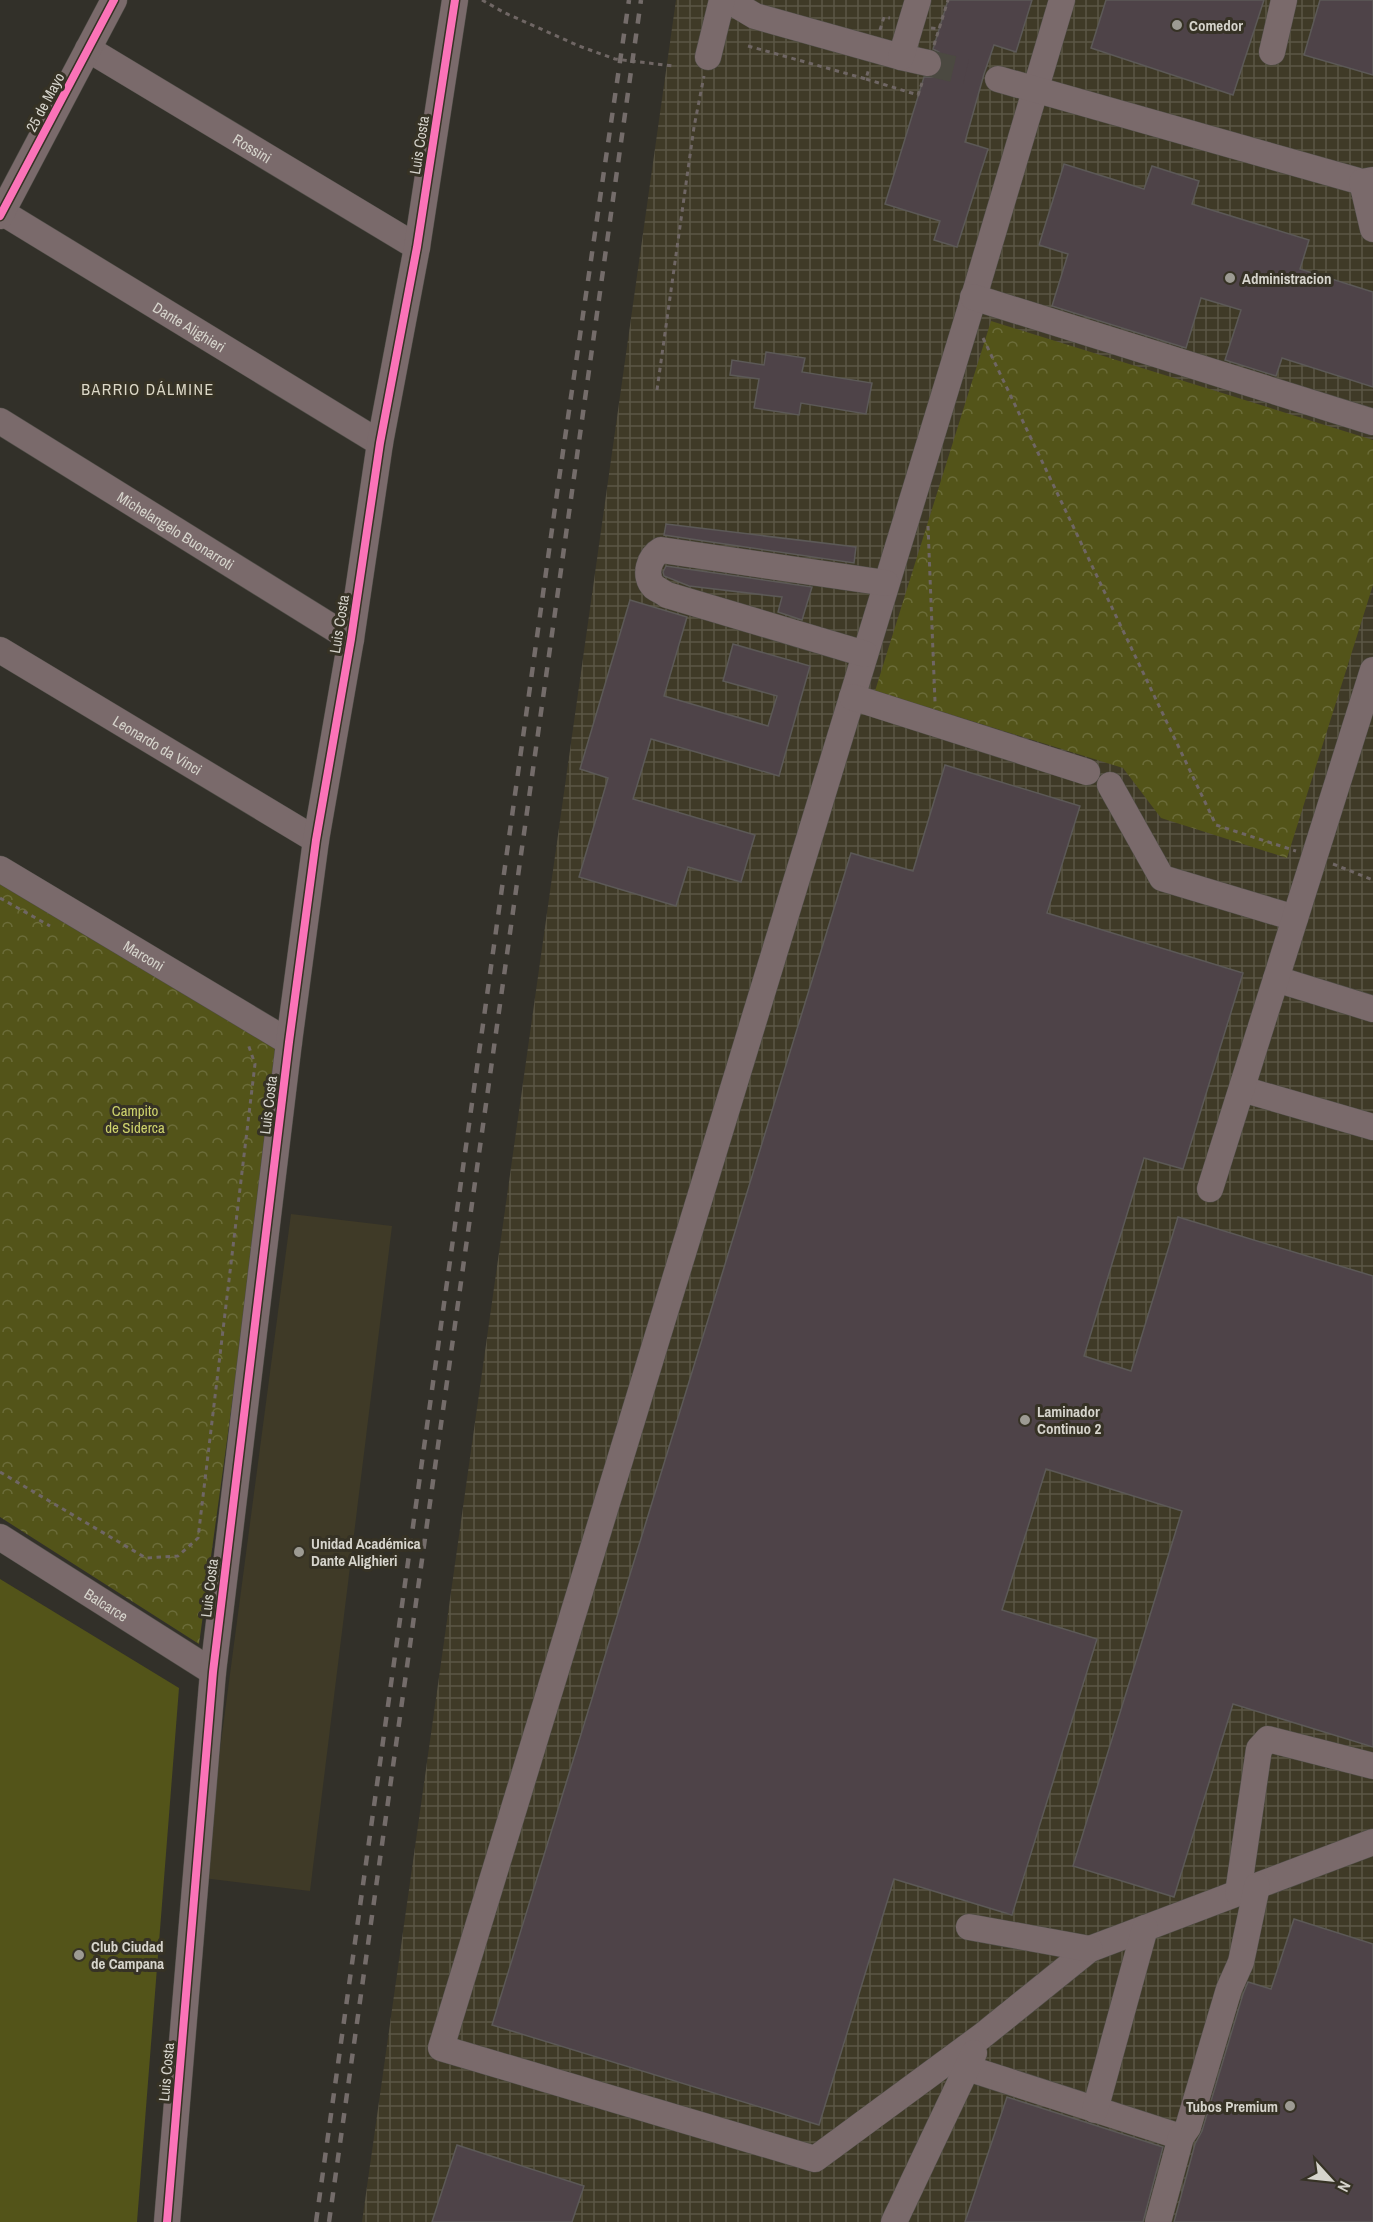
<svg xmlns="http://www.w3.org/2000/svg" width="1373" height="2222" font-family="'Archivo Narrow',sans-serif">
	<defs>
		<pattern id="industrial-grid" width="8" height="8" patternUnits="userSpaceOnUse" patternTransform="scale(1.5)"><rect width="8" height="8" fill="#3f3a27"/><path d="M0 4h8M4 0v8" fill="none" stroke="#5a5645"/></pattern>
		<pattern id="park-crowns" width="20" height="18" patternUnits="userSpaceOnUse" patternTransform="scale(1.5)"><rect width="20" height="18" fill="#535419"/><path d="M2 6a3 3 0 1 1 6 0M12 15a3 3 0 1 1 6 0" fill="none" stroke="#6b6c39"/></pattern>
	</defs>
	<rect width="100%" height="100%" fill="#323029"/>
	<path fill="#3f3a27" d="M291,1214L392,1226L310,1891L203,1878Z"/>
	<path fill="url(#industrial-grid)" d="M676,0H1373V2222H362Z"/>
	<path fill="url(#park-crowns)" d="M991,321L1373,440V585L1287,858L1161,818L1123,768L875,691Z
		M0,882L281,1047L199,1644L0,1517Z"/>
	<path fill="#535419" d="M0,1579L179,1688L137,2222H0Z"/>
	<path fill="#4e4348" stroke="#5c5957" stroke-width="1.5" d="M948,0H1032L1016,52L994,45L984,74L965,142L988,149L957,247L934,240L940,221L885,204L924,77H933L939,74L942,67V58L939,52L933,49Z
		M1106,0H1264L1233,95L1091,48Z
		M1320,0H1373V75L1304,55Z
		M1064,164L1144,189L1152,166L1199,181L1192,204L1309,240L1300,269L1373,292V387L1282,358L1276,376L1225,360L1241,310L1201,298L1186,348L1052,306L1068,254L1039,245Z
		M766,352L805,358L802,372L872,383L866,414L801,403L799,415L754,408L759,379L730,375L732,360L764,365Z
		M666,524L856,547L854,563L664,535Z
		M666,566L812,587L802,620L778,612L782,597L689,586L664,576L663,572Z
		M630,600L687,617L664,696L768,726L777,696L723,681L733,644L810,666L779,776L651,739L633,799L755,835L741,882L688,867L676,906L579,877L608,778L580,769Z
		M945,765L1080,806L1047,913L1243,973L1183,1169L1144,1158L1084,1356L1131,1371L1178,1217L1373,1276V1747L1233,1704L1174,1897L1073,1866L1182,1511L1046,1469L1002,1610L1097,1639L1012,1915L894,1879L819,2125L492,2025L851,853L913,871Z
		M1294,1919L1373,1944V2222H1174L1195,2144L1202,2131L1243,1994L1248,1982L1271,1989Z
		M1007,2097L1163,2147L1143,2222H965Z
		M457,2145L584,2186L572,2222H432Z"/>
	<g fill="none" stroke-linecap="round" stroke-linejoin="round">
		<path stroke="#4b4941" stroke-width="26" stroke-dasharray="26 13" stroke-linecap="butt" d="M928,63L966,72"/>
		<g stroke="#4f4d47" stroke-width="27">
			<g id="minor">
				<path d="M728,0L755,16L901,57L928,63"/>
				<path d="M1062,0L970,310L441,2048L815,2159L982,2036L1090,1949L1373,1842"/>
				<path id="s1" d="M88,49L417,247"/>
				<path d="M1272,52L1284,0"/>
				<path d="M708,57L722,0"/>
				<path d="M901,57L918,0"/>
				<path d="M998,79L1362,182L1373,180"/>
				<path d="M1362,182L1373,229"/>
				<path id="s2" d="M0,211L380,443"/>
				<path d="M0,216L114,0"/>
				<path d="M973,297L1373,422"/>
				<path id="s3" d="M0,421L351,639"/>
				<path id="s4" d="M0,650L316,840"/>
				<path d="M865,654L667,595C663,592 658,590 654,587C643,576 649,557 661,550L886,583"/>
				<path d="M852,697L1087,772"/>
				<path d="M1110,785L1162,878L1295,918"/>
				<path id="s5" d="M0,869L289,1042"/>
				<path d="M1276,979L1373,1009"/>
				<path d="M1242,1089L1373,1127"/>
				<path d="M1210,1189L1373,670"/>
				<path id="s6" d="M0,1537L213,1672"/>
				<path d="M1238,1893L1259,1749L1268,1739L1373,1766"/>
				<path d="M969,1927L1090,1949"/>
				<path d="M967,2068L1181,2137"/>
				<path d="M1095,2110L1145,1928"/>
				<path d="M167,2222L213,1672L289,1042L316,840L351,639L380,443L417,247L455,0"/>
				<path d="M894,2222L974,2053"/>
				<path d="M1158,2222L1181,2137L1188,2127L1229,1989L1241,1962L1257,1886"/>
			</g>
		</g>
		<path stroke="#6f6664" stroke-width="3" stroke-dasharray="4.5 4.5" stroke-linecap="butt" d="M482,0L505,13L579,46L615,59L673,66
			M931,28L939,29L948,0
			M880,30L884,17L890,18
			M934,45L939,29
			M748,46L866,79L869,68
			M866,79L918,95L922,83
			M983,338L1216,825L1296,851
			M657,390L694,127L704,76
			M928,526L935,702
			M1333,864L1373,880
			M0,898L50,926
			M0,1472L146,1558L178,1556L198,1538L255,1064L248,1044"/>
		<use href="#minor" stroke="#7a6a6b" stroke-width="26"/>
		<path stroke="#746c6a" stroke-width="4.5" stroke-dasharray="10 10" stroke-linecap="butt" d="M316,2222L559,479L629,0
			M329,2222L641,0"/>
		<g stroke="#363225" stroke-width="11">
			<path id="cycleway" d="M0,216L114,0
				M167,2222L213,1672L289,1042L316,840L351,639L380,443L417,247L455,0"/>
		</g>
		<use href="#cycleway" stroke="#fb73b8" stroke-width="8"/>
	</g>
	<g fill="#9d9b93" stroke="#363225" stroke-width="2">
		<circle cx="1177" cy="25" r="6"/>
		<circle cx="1230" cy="278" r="6"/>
		<circle cx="1025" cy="1420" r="6"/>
		<circle cx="299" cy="1552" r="6"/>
		<circle cx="79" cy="1955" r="6"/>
		<circle cx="1290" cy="2106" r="6"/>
	</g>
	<g text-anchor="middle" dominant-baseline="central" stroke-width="6" stroke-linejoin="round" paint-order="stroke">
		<g font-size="15" font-weight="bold" fill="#d6d4cc" stroke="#363225" text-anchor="start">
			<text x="1189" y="25">Comedor</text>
			<text x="1242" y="278">Administracion</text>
			<text x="1037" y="1411">Laminador<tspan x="1037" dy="17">Continuo 2</tspan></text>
			<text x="311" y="1543">Unidad Académica<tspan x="311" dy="17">Dante Alighieri</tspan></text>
			<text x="91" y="1946">Club Ciudad<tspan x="91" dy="17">de Campana</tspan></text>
			<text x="1278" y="2106" text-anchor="end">Tubos Premium</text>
		</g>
		<g font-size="15" fill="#d6d4cc" stroke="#363225">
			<text transform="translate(45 102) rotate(-62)">25 de Mayo</text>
			<text transform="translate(419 145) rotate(-81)">Luis Costa</text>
			<text stroke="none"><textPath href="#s1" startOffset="192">Rossini</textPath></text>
			<text stroke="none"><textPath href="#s2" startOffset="222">Dante Alighieri</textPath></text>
			<text stroke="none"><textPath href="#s3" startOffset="207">Michelangelo Buonarroti</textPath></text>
			<text transform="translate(339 624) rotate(-81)">Luis Costa</text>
			<text stroke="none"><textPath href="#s4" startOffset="184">Leonardo da Vinci</textPath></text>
			<text stroke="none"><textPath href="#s5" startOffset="168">Marconi</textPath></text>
			<text transform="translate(268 1105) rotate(-83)">Luis Costa</text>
			<text transform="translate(209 1588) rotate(-83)">Luis Costa</text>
			<text stroke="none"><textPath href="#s6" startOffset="126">Balcarce</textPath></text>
			<text transform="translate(166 2072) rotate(-85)">Luis Costa</text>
		</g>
		<g font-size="15" fill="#ced36d" stroke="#363225">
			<text x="135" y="1110">Campito<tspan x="135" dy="17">de Siderca</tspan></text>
		</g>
		<g font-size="16" letter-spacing="1.5" fill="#dcd8c7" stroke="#363225">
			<text x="148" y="389">BARRIO DÁLMINE</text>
		</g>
	</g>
	<g transform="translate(1331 2180) rotate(117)" stroke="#363225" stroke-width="4.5" paint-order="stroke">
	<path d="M0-4.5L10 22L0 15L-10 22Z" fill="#d6d4cc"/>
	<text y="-9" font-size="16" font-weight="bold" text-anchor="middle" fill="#d6d4cc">N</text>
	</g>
</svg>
